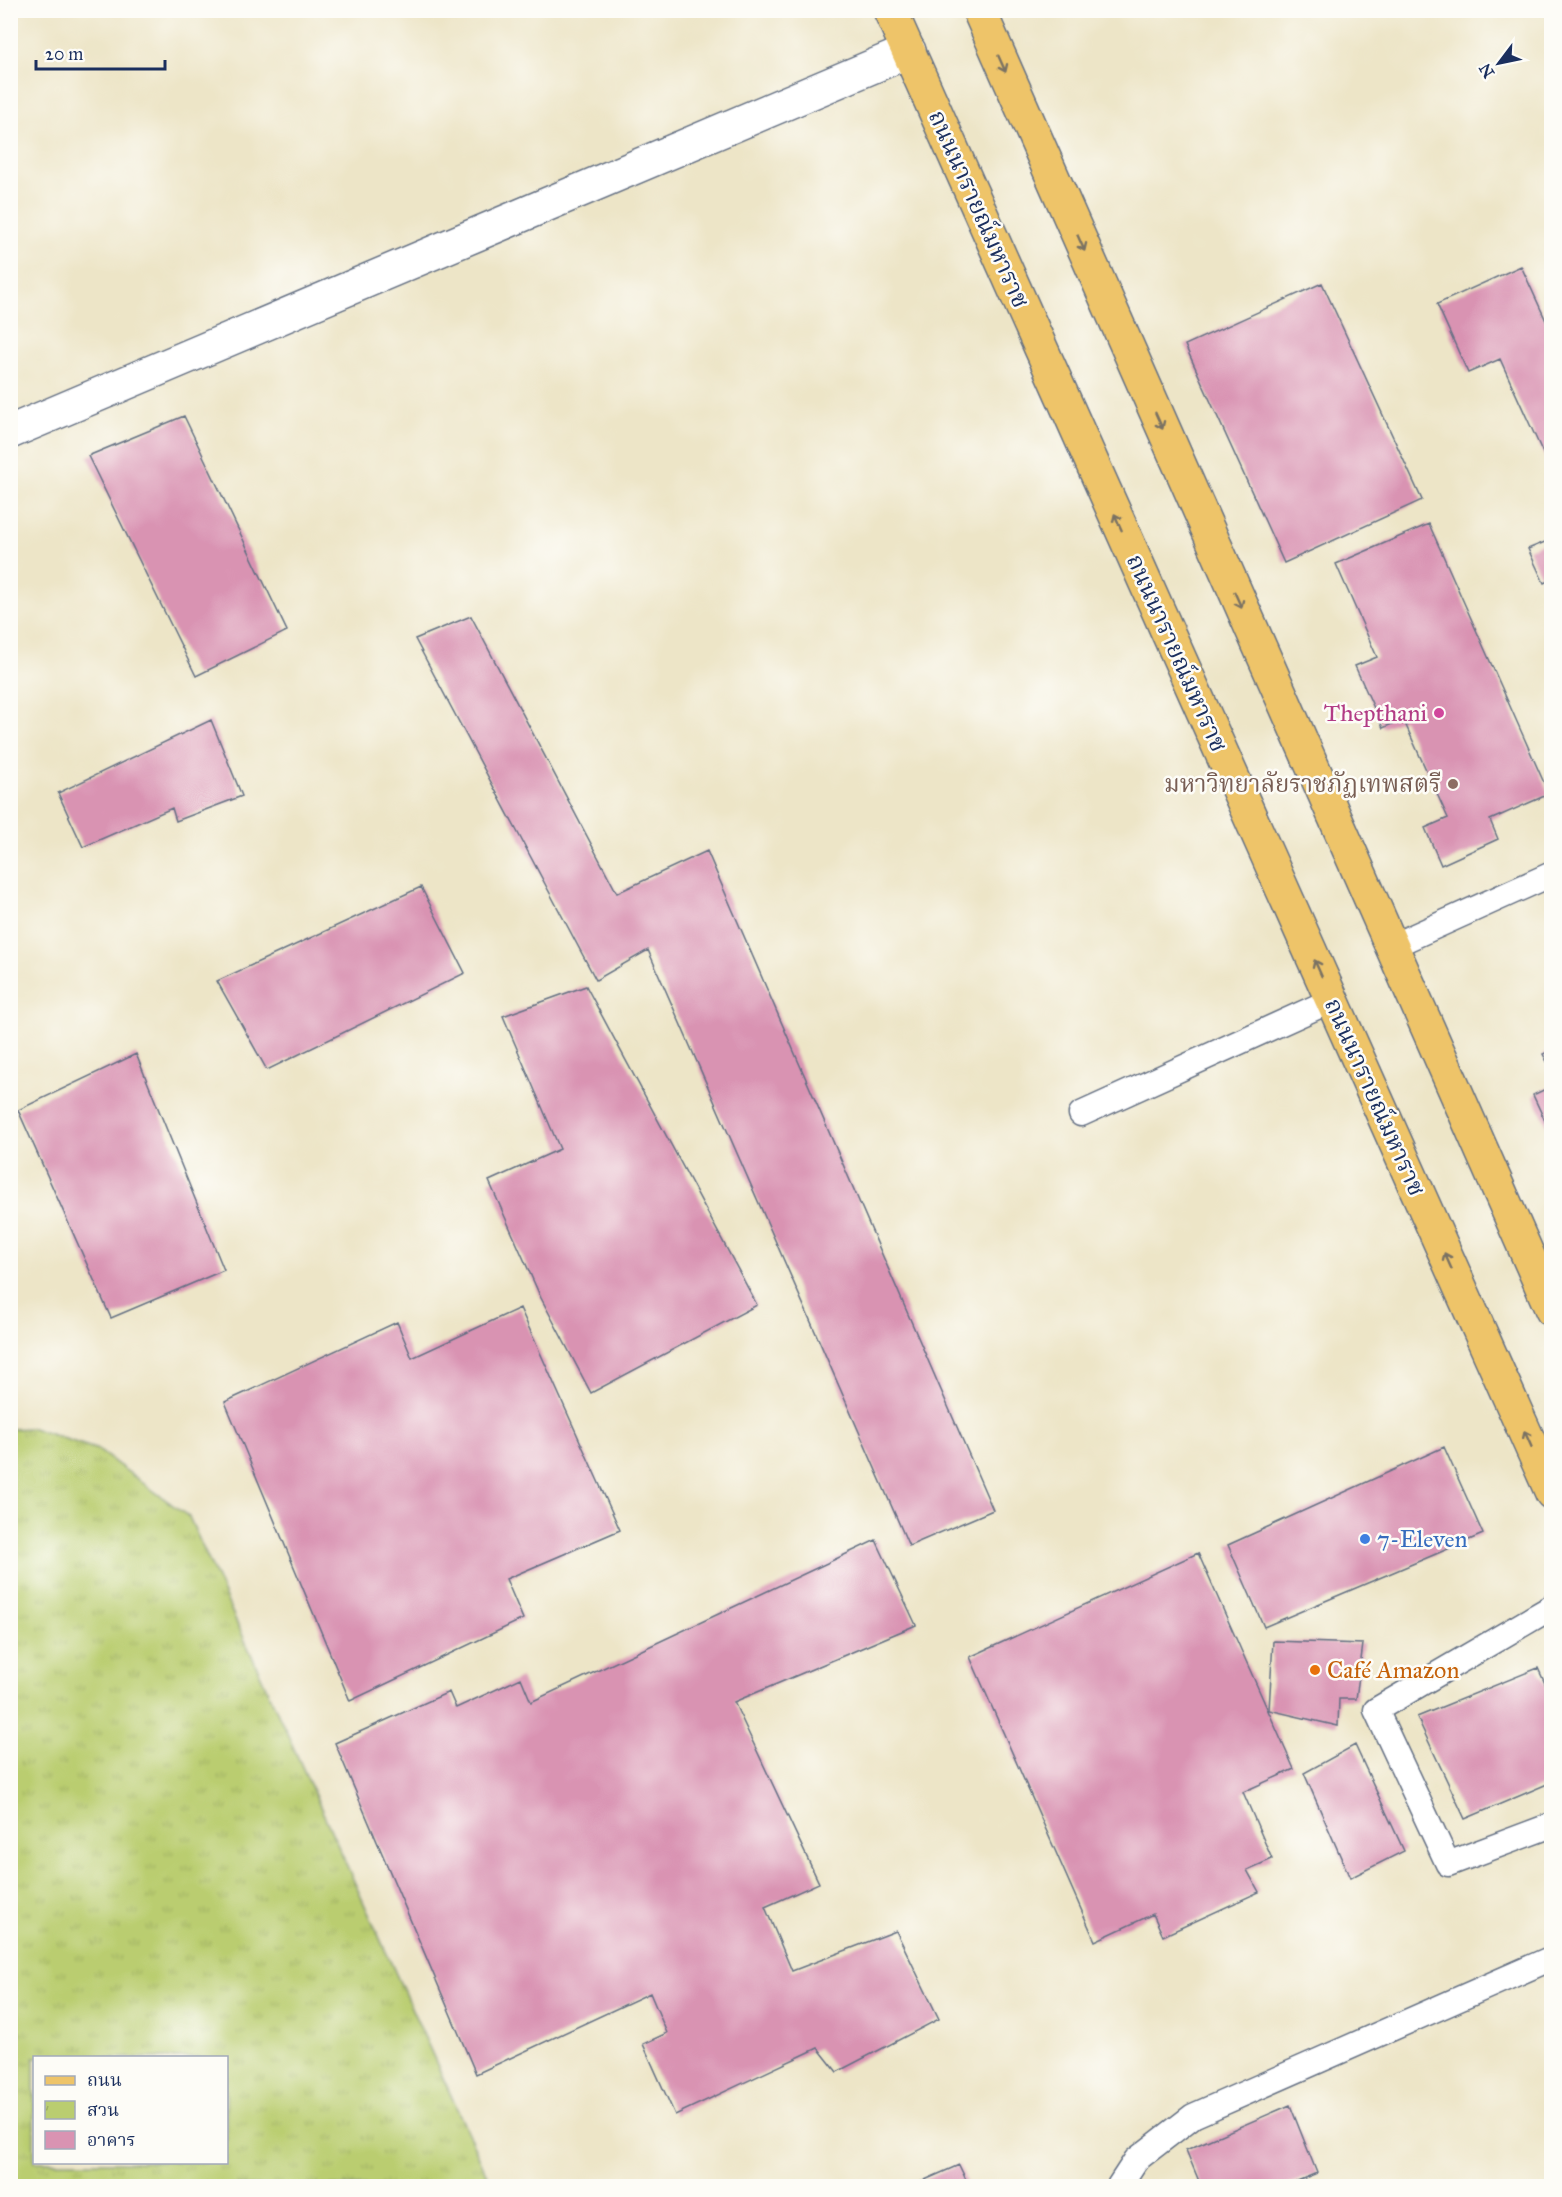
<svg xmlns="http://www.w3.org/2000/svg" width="1562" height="2197" font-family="'IM FELL Great Primer','Noto Serif Thai',serif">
	<defs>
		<pattern id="park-tufts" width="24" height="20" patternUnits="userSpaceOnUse" patternTransform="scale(1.5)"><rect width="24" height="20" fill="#bacd70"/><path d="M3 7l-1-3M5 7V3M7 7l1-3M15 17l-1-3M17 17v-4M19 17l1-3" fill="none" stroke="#9fb063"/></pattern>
	</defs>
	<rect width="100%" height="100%" fill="#fdfcf7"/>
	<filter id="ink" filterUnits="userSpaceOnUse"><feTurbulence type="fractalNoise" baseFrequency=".0167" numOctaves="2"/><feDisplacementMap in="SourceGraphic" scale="12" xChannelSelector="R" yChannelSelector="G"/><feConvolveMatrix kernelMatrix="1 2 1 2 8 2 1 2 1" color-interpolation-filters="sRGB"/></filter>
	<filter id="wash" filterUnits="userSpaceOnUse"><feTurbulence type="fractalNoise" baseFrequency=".008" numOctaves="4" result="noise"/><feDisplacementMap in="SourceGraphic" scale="24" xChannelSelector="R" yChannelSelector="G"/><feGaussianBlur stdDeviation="1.35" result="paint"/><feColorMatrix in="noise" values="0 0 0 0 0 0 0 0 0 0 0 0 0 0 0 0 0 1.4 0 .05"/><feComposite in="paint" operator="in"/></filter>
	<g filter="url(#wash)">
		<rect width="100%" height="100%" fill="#ede5c7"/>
		<path fill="url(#park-tufts)" stroke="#6a7e67" stroke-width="1.5" fill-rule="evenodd" d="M32,1428L98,1450L189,1517L492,2186H11L10,1429ZM34,2058H226V2162H34Z"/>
		<g id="blocks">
			<path fill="#d993b2" d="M1521,266L1552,334V473L1500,359L1468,373L1437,304Z
				M1322,283L1422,500L1284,563L1185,345Z
				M184,416L287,631L196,676L88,456Z
				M1429,524L1549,794L1490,820L1498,839L1441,865L1425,828L1448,818L1403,719L1383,728L1355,666L1377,657L1336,564Z
				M1552,539V579L1544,583L1528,549Z
				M471,616L617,893L707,851L993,1510L909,1546L648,950L596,980L415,639Z
				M211,720L242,796L176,821L172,808L83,847L58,793Z
				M421,887L465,973L267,1070L217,981Z
				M586,986L757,1305L591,1393L541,1298L489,1181L560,1149L503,1016Z
				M1552,1050V1071L1543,1054Z
				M136,1054L224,1270L111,1318L18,1110Z
				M1552,1086V1136L1533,1095Z
				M520,1308L620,1530L506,1579L523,1619L350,1701L225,1402L397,1322L412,1358Z
				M1444,1447L1483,1534L1264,1627L1228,1545Z
				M876,1540L916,1625L734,1702L819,1883L765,1907L792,1971L896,1931L939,2019L837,2072L818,2048L675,2115L643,2044L667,2033L650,1993L476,2074L335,1743L449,1692L456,1708L521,1678L531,1702Z
				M1198,1553L1294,1769L1243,1792L1272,1859L1247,1870L1259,1892L1163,1936L1153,1914L1095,1941L970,1657Z
				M1273,1641L1363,1644L1356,1699H1339L1338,1726L1269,1710Z
				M1538,1668L1552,1699V1782L1465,1819L1417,1717Z
				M1355,1745L1404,1851L1350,1878L1304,1773Z
				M1290,2105L1317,2173L1285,2186H1201L1186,2150Z
				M959,2165L969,2186H911Z"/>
		</g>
	</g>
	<g filter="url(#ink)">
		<use href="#blocks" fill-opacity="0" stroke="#646f83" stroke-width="1.5"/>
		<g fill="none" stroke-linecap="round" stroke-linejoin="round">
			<g stroke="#646f83" stroke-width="27">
				<path id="lane" d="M1390,947L1552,874
					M1081,1114L1332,1000
					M1552,1607L1376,1710L1448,1864L1552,1825
					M1119,2186L1136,2160L1193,2116L1552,1958"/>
			</g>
			<g stroke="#646f83" stroke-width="36">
				<path id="street" d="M10,432L909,51"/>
			</g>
			<g stroke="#646f83" stroke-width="36">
				<path id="primary" d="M890,10L1552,1493
					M979,10L1552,1310"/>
			</g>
			<use href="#lane" stroke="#fff" stroke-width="24"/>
			<use href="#street" stroke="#fff" stroke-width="33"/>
			<use href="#primary" stroke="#eec469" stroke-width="33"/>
		</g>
		<defs><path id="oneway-shaft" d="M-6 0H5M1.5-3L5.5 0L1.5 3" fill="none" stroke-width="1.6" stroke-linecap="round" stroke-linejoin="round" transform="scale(1.5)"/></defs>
		<g stroke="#7a7263">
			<use href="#oneway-shaft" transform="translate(1002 64) rotate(66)"/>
			<use href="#oneway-shaft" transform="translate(1081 243) rotate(66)"/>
			<use href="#oneway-shaft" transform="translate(1159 421) rotate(66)"/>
			<use href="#oneway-shaft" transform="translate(1118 522) rotate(-114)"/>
			<use href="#oneway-shaft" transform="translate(1238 600) rotate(66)"/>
			<use href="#oneway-shaft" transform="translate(1318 968) rotate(-114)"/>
			<use href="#oneway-shaft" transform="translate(1448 1261) rotate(-114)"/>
			<use href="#oneway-shaft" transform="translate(1528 1439) rotate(-114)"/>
		</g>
	</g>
	<circle fill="#d1479c" stroke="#fdfcf7" stroke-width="2" cx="1439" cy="713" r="6"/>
	<circle fill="#8d6e63" stroke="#fdfcf7" stroke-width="2" cx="1453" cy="784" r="6"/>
	<circle fill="#3f7fe0" stroke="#fdfcf7" stroke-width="2" cx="1365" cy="1539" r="6"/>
	<circle fill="#e8710a" stroke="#fdfcf7" stroke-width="2" cx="1315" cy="1670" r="6"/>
	<g text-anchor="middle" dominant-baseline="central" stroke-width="5" stroke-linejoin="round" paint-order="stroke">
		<g font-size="24" fill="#1b2f5e" stroke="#fdfcf7">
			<text transform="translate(979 209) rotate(66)">ถนนนารายณ์มหาราช</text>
			<text transform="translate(1177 653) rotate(66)">ถนนนารายณ์มหาราช</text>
			<text transform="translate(1375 1097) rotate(66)">ถนนนารายณ์มหาราช</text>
		</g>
		<g font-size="24" fill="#b23c85" stroke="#fdfcf7" text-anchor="end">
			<text x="1427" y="713">Thepthani</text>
		</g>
		<g font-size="24" fill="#785e54" stroke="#fdfcf7" text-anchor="end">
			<text x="1441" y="784">มหาวิทยาลัยราชภัฏเทพสตรี</text>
		</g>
		<g font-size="24" fill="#366cbe" stroke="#fdfcf7" text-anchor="start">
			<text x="1377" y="1539">7-Eleven</text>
		</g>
		<g font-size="24" fill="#c56008" stroke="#fdfcf7" text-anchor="start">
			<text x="1327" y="1670">Café Amazon</text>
		</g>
	</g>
	<rect width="1562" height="2197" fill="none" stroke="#fdfcf7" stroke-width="36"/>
	<rect x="33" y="2056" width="195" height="108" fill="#fdfcf7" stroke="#a3aaba" stroke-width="1.5"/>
	<rect x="45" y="2076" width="30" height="9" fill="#eec469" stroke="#a3aaba" stroke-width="1.5"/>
	<text x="87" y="2086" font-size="18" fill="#1b2f5e">ถนน</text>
	<rect x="45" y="2101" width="30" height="18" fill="url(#park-tufts)" stroke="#a3aaba" stroke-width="1.5"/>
	<text x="87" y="2116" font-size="18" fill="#1b2f5e">สวน</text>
	<rect x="45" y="2131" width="30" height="18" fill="#d993b2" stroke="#a3aaba" stroke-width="1.5"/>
	<text x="87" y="2146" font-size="18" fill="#1b2f5e">อาคาร</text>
	<g transform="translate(1499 63) rotate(238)" stroke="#fdfcf7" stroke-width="4.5" paint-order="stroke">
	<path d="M0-4.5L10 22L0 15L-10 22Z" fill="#1b2f5e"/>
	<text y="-9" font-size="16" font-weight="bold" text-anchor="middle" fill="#1b2f5e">N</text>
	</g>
	<path d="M36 60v9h129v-9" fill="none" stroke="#1b2f5e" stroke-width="3"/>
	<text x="45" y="60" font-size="18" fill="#1b2f5e" stroke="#fdfcf7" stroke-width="4.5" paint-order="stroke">20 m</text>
</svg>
